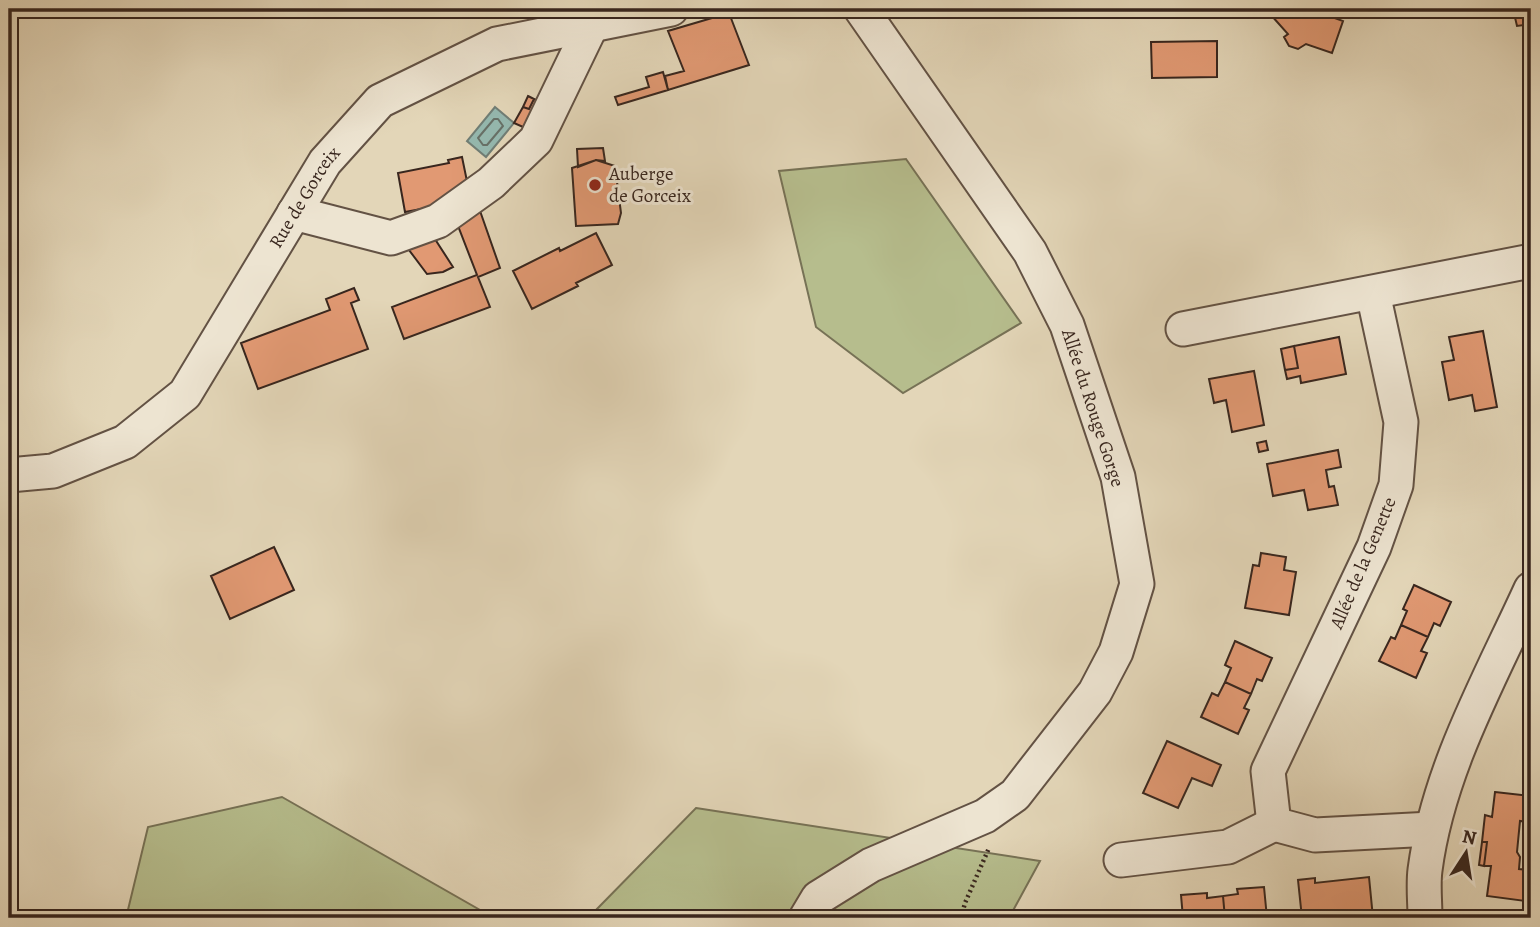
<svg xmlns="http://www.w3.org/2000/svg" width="1540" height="927" font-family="Alegreya,serif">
	<rect width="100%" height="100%" fill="#e3d6b8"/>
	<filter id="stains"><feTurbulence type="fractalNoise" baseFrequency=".00286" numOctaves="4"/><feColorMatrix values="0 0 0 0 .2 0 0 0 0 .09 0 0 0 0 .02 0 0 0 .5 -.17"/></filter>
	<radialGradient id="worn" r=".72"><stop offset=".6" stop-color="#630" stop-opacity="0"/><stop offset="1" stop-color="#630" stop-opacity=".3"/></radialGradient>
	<path fill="#b6bd8d" stroke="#777256" stroke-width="2" d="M906,159L1021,323L903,393L816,327L779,171Z
		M282,797L494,918H126L148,827Z
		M696,808L1040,861L1009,918H570L593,913Z"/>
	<path fill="#95b9b0" stroke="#707e76" stroke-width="2" d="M495,107L514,123L486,157L467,141Z"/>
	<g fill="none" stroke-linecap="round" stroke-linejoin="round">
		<path stroke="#667067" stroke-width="2" d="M494,119H498L503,126L487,145H483L478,138Z"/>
	</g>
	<path fill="#e19973" stroke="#38261e" stroke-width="2" d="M1278,9H1312L1314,11L1311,14L1320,17L1321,13L1343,21L1332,53L1306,44L1298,49L1289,46L1284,37L1288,34L1271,15Z
		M1513,9H1531V24L1517,26Z
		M729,13L749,65L668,90L665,76L684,71L668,31Z
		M1217,41V77L1152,78L1151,42Z
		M663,72L668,90L618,105L615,97L649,87L646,77Z
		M528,96L534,99L529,109L523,107Z
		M534,99L546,105L532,131L514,123L523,107L529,109Z
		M603,148L605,161L596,160L578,167L577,149Z
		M462,157L469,191L459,202L405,212L398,173L449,163L448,160Z
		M596,160L615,166L621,213L618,224L576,226L572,168Z
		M479,208L500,268L478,277L490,307L404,339L392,307L477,275L455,218Z
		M596,233L612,265L576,283L578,286L532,309L513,271L559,248L560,251Z
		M433,236L453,267L443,272L427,274L406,246Z
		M354,288L359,300L351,303L368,349L258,389L241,343L330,310L326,299Z
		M1483,331L1497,407L1475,411L1472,395L1449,400L1442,362L1454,360L1449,337Z
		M1339,337L1346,374L1301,383L1300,376L1287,379L1285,370L1298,368L1294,346Z
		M1294,346L1298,368L1285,370L1281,349Z
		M1531,346V380L1526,379Z
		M1254,371L1264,425L1232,432L1226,400L1214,403L1209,379Z
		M1266,441L1268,450L1259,452L1257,443Z
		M1338,450L1341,467L1326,470L1329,487L1334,486L1338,505L1308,510L1304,490L1273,496L1267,464Z
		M274,547L294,590L230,619L211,576Z
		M1261,553L1286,557L1284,570L1296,572L1289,615L1245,608L1253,565L1259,566Z
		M1414,585L1451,602L1440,626L1434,623L1428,637L1401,625L1407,611L1403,609Z
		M1401,625L1428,637L1421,651L1427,653L1416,678L1379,661L1391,637L1395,639Z
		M1235,641L1272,658L1262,681L1257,679L1251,694L1225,682L1231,668L1225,665Z
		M1225,682L1251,694L1244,708L1249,710L1238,734L1201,717L1212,693L1218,696Z
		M1167,741L1221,765L1212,786L1192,778L1178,808L1143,793Z
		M1495,792L1530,796L1527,822L1520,821L1517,852L1520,857L1519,869L1529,870L1525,901L1487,896L1491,866H1484L1487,842H1482L1485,815L1492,817Z
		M1482,842H1487L1484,866L1479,865Z
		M1369,877L1373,918H1302L1298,880L1315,878V883Z
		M1264,887L1267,918H1225L1223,896L1238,894L1237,889Z
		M1207,893V898L1223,896L1225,918H1183L1181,895Z
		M1113,914V918H1081Z"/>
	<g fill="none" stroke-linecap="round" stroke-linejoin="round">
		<g stroke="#635244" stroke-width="37">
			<g id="minor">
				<path d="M294,213L391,238L438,221L491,183L536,140L592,24"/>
				<path d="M1373,293L1401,422L1396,485L1374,547L1268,771L1274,824L1315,835L1432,829"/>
				<path d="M1183,329L1531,261"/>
				<path id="s1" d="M9,475L53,471L125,442L185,394L325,162L380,101L497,44L671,9"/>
				<path d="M1121,860L1228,847L1274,824"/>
				<path d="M806,918L818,898L871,865L985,816L1015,795L1095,692L1116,652L1137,584L1118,477L1067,325L1030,252L861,9"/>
				<path d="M1425,918C1425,902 1423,885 1425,870C1438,770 1490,679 1531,589"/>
			</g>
		</g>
		<path stroke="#38261e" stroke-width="4.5" stroke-dasharray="2 3.5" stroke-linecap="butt" d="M961,918L965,903L989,848"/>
		<use href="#minor" stroke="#ede4d1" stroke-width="33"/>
	</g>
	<circle fill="#8f2418" stroke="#ede4d1" stroke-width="2.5" cx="595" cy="185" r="7"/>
	<g text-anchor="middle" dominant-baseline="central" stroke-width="6" stroke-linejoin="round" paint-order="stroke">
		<g font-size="19" fill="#38261e" stroke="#ede4d1" text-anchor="start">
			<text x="609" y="174">Auberge<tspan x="609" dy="22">de Gorceix</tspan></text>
		</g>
		<g font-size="19" fill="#38261e" stroke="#ede4d1">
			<text stroke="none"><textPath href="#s1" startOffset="429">Rue de Gorceix</textPath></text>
			<text transform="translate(1093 408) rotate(72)">Allée du Rouge Gorge</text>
			<text transform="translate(1363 563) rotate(-67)">Allée de la Genette</text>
		</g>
	</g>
	<rect width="1540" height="927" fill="none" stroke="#e3d6b8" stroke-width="35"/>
	<rect x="10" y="10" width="1519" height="906" fill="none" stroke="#38261e" stroke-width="3.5"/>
	<rect x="18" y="18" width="1505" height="892" fill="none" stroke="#38261e" stroke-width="2"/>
	<g transform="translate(1466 853) rotate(12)" stroke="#ede4d1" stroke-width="5" paint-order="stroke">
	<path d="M0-5L12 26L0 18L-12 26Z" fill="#38261e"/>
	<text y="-10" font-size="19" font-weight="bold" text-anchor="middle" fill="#38261e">N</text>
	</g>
	<rect width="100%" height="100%" filter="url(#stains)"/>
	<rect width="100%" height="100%" fill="url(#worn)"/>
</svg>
